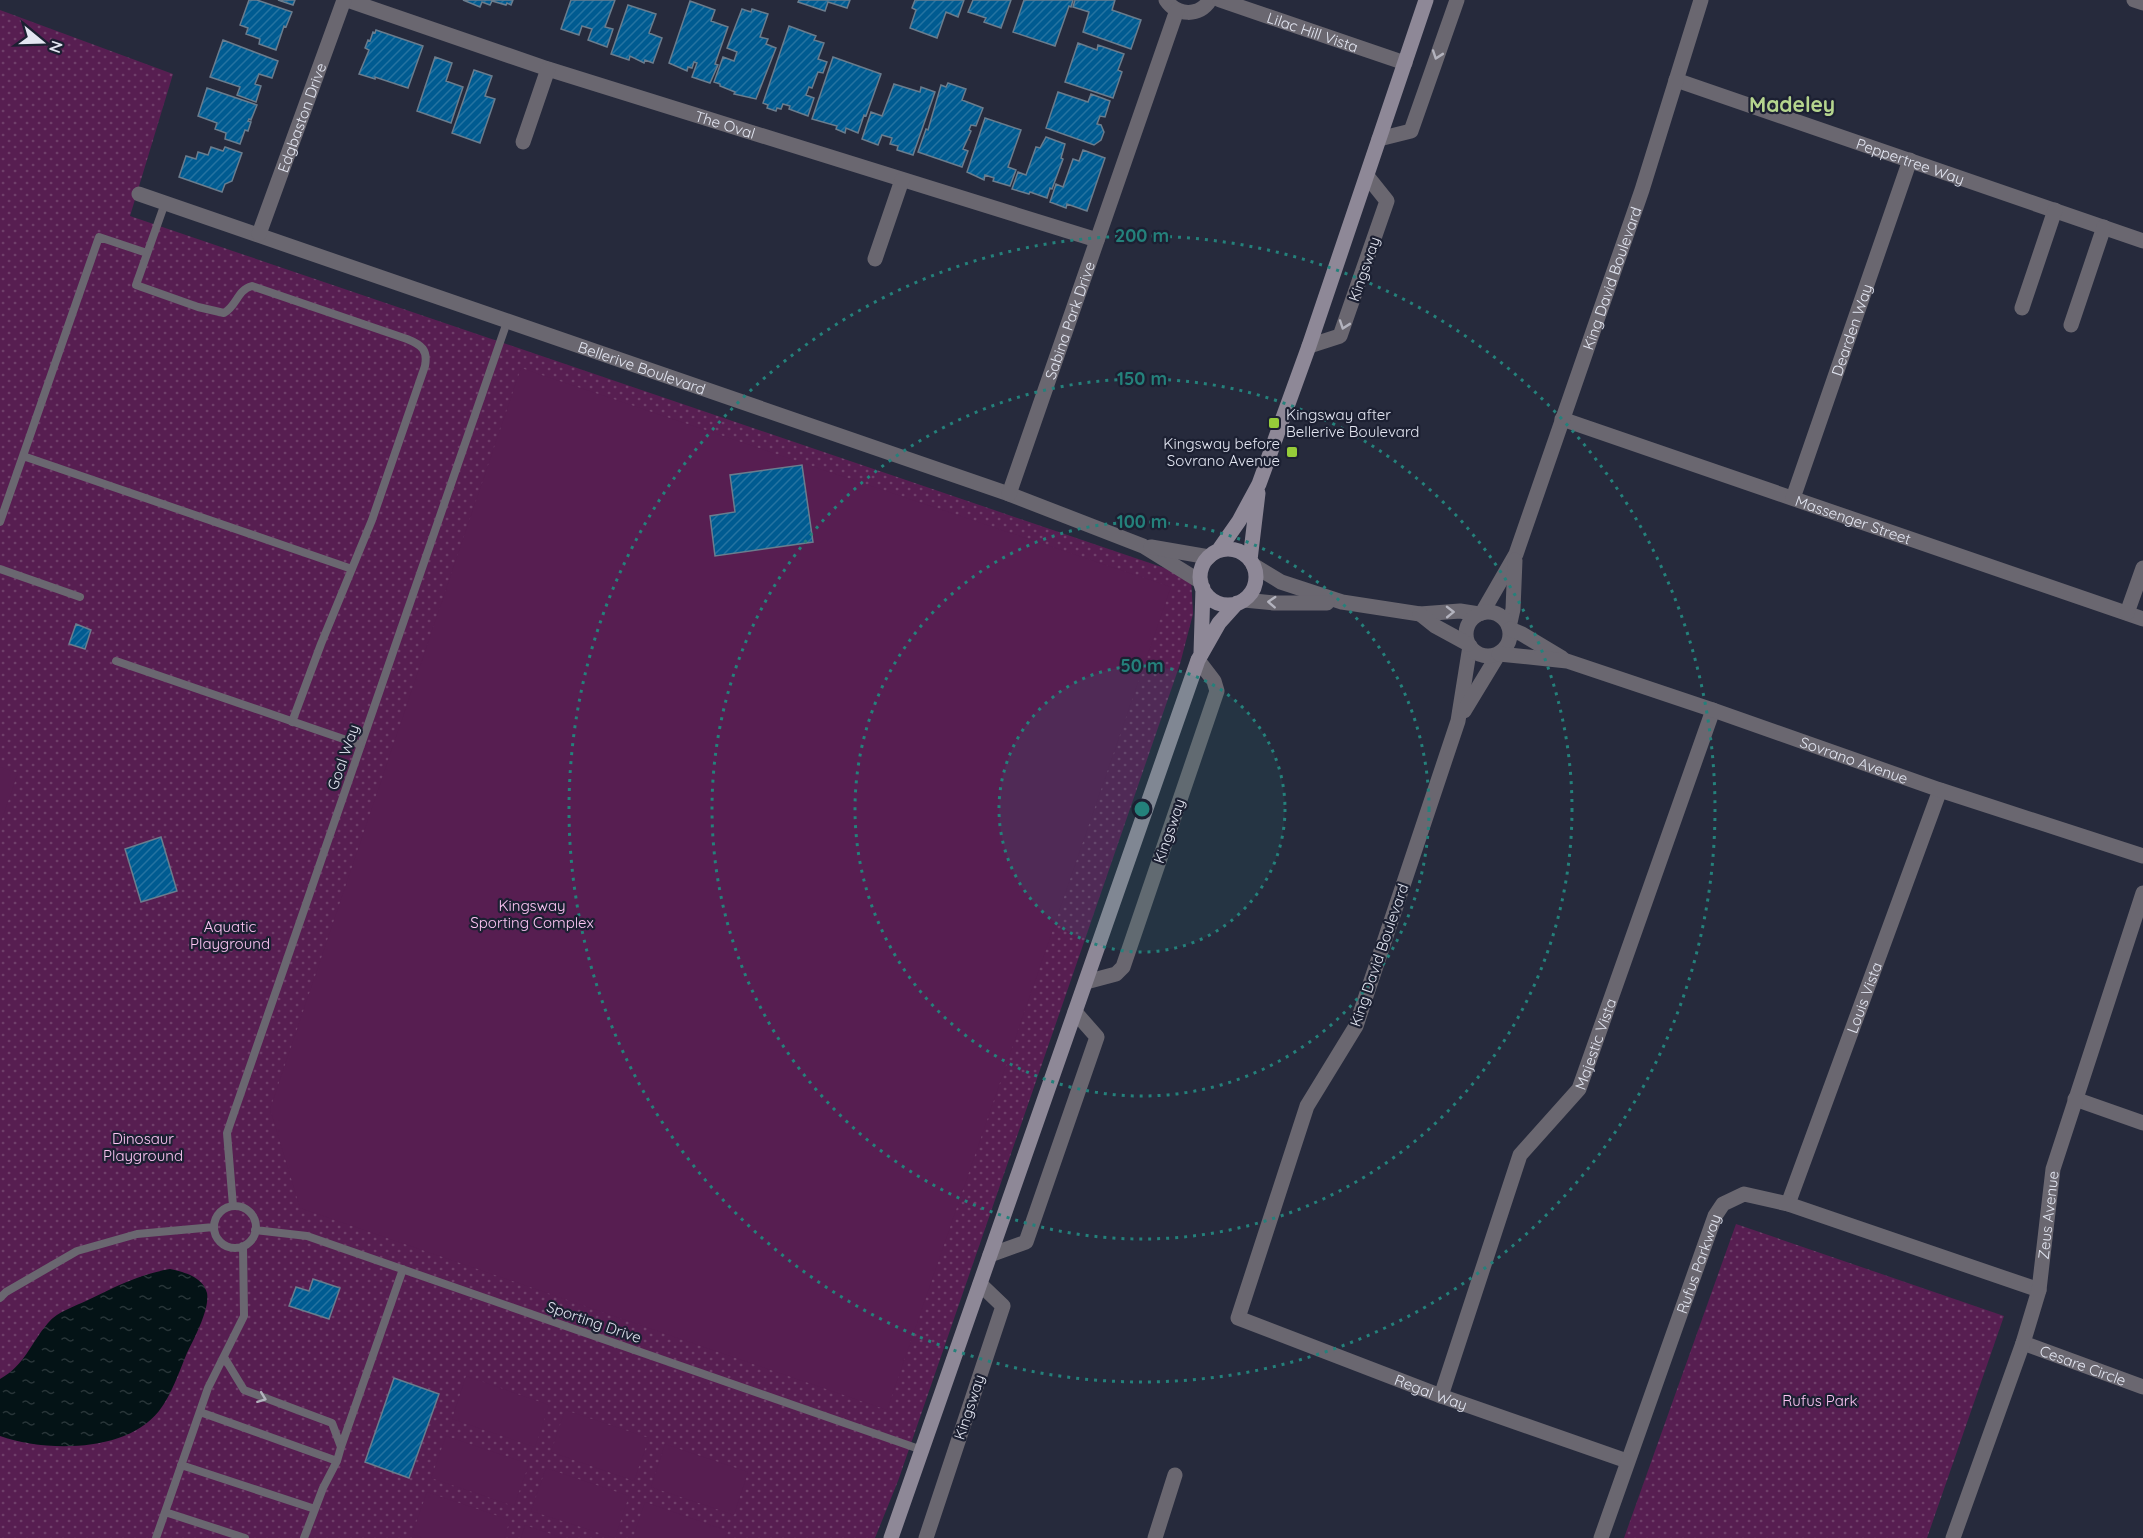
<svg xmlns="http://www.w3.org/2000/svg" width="2143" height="1538" font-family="Quicksand,sans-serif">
	<defs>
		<pattern id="park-dots" width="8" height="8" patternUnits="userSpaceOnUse" patternTransform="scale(1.5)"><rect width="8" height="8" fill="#571e51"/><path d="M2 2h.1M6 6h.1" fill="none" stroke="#6f3f6a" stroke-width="1.8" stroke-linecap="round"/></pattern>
		<pattern id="water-ripples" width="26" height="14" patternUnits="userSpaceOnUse" patternTransform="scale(1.5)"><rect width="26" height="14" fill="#041316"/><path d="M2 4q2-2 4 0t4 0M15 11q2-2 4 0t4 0" fill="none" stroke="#283538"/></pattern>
		<pattern id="building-hatch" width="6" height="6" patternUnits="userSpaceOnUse" patternTransform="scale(1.5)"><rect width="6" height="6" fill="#005b91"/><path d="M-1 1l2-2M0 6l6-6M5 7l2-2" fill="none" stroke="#2573a1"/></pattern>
	</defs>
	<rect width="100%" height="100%" fill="#262a3c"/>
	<path fill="url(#park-dots)" d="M0,10L173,74L130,216L1191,577L1193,614L1180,664L898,1481L875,1538H0Z
		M1736,1224L2004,1316L1927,1538H1624Z"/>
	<path fill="#571e51" d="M521,368L1171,587L887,1410L300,1208L270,1109Z
		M0,767L18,773L0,825Z
		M466,1376L549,1405L535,1447L452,1419Z
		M565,1410L649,1438L634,1481L551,1452Z
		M446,1436L529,1464L514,1506L431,1478Z
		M665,1444L748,1472L734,1515L651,1487Z
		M546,1468L629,1496L615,1538L531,1511Z
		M427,1492L510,1520L504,1538H423L412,1534Z
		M645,1502L728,1531L725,1538H633Z
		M525,1525L563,1538H521Z"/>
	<path fill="url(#water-ripples)" d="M170,1269C184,1272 203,1277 207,1293C210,1309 194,1339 187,1353C179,1372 172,1394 159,1411C126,1453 45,1452 0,1436V1379C25,1365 30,1344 48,1323C58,1311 74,1307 88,1300C115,1287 140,1274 170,1269Z"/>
	<path fill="url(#building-hatch)" stroke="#6a7d8e" stroke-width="1.5" d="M249,0H257L292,12L286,27L284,26L276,50L259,44L260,39L246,34L248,28L240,25Z
		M278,0H295L293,5Z
		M463,0H513L511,5L507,3L506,5L492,1L490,5L482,2L480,7Z
		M571,0H615L605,27L613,29L607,47L588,40L592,29L582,26L579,35L561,29Z
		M799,0H850L847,8L828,2L825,11L798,2Z
		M915,0H964L958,17L946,12L937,38L910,28L916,10L912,8Z
		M973,0H1011L1001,28L984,22L986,18L968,12Z
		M1024,0H1073L1071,7L1069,6L1055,46L1013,32Z
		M1075,0H1115L1112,10L1141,20L1131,49L1083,32L1089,12L1073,7Z
		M690,1L715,10L711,21L728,27L715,64L718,65L710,83L692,77L697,63L694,62L692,68L688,67L687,71L669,63Z
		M628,5L656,14L649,33L662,38L653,63L645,60L644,63L630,56L629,60L611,54Z
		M742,9L751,12L752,9L768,14L760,37L768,39L766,44L776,48L756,99L734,94L735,92L720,86V84L714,82L723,57L734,61L737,52L727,48Z
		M789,26L816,36L814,40L824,43L818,59L827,62L823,73L818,72L812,88L809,87L806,95L814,98L808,116L789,109L790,106L783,104L781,109L777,108L776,111L767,108L768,105L763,103Z
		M376,30L423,46L408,88L375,77V79L359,74L369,50L365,48L368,40L370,41L373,32L375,33Z
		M223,40L278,61L272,78L259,74L255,84L261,86L256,102L237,95L240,87L210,77Z
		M1078,43L1097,50L1098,45L1124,54L1118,70L1122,72L1113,98L1065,82Z
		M435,57L452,63L446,81L463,87L451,123L417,111Z
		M833,57L881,74L866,116L864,115L858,133L846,128L845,133L836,129L837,126L812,119Z
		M474,70L492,76L485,96L495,99L480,143L452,133Z
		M948,83L966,89L962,100L983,108L976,126L971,125L969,130L971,131L963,149L968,151L962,167L918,152L926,129L928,130L941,85L946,87Z
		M894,84L920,92L921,87L935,92L913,155L897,150L898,146L890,144L892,138L882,135L878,145L862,139L871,112L882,116Z
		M207,88L257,105L251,120L249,119L248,121L251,122L248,131L245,130L240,144L225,139L226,133L215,129L217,123L198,116Z
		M1058,92L1088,102L1091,94L1110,101L1105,117L1100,116L1097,124L1101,125L1104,132L1101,140L1094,145L1046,128Z
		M985,118L1021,130L1008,167L1016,170L1010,186L993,181L994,178L985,175L984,180L967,172Z
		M1046,137L1065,144L1061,158L1063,159L1052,189L1050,188L1047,198L1030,192L1029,194L1012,189L1018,172L1026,175L1036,147L1040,148Z
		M211,147L223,151L225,147L242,153L232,181L225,184L222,192L179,177L186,156L196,159L198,152L208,155Z
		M1083,150L1105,158L1087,211L1067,204L1066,208L1050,202L1056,184L1063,187L1073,159L1079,161Z
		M802,465L813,542L715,556L710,516L735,512L730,475Z
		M76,624L91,630L85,649L69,644Z
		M161,837L177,891L141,902L125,849Z
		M313,1279L340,1288L329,1319L289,1306L296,1287L309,1291Z
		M394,1378L439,1394L409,1478L365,1462Z"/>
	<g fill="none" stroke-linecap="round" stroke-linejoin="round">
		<path stroke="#6a6770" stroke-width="8" d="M165,203L136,285L198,307L224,313C237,306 237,290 252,286L407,339C422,345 428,350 425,366L372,520L321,644L292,722
			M23,456L352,569
			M0,522L99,237L147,253
			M0,569L80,597
			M116,661L361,745
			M233,1206L227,1133L507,322
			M214 1227a21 21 0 1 1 42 0a21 21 0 1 1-42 0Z
			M255,1230L307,1236L922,1450
			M0,1298L6,1292L77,1251L137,1234L214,1227
			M224,1357L244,1390L332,1423L341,1447L337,1461L323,1488L304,1538
			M200,1412L337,1461
			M341,1447L403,1269
			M181,1465L315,1509
			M165,1512L245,1538
			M156,1538L208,1388L244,1316L243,1246"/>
		<g stroke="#6a6770" stroke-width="15">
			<path id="s1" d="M347,0L548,69L1097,240"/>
			<path d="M1166,0C1177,16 1199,17 1210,0"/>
			<path id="s2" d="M1220,0L1405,63"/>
			<path id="s3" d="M1676,80L2143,241"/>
			<path d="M1379,139L1411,131L1457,0"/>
			<path d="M523,142L548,69"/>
			<path id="s4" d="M139,194L1009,494L1143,546L1201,582"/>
			<path id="s5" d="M259,234L344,0"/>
			<path d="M875,259L902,180"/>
			<path d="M2022,308L2055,210"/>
			<path d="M2071,325L2104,227"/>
			<path d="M1309,346L1340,336L1387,201L1367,176"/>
			<path id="s6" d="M1562,419L2143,619"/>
			<path id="s7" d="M1009,494L1177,10"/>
			<path id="s8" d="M1793,498L1910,160"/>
			<path d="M1151,547L1209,557"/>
			<path id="s9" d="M1482,613L1516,554L1642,190L1701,0"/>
			<path d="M2127,613L2143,568"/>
			<path d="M1509,627L1513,609L1515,560"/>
			<path id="s10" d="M1470,646L1458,721L1356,1026L1307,1106L1238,1318L1441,1396L1627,1461"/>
			<path d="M1464,711L1498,655"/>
			<path d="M1086,982L1116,974L1123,967L1217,691L1214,681L1198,660"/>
			<path d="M2075,1099L2143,1123"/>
			<path id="s11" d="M1788,1204L1940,790"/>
			<path d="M990,1255L1026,1242L1097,1037L1075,1012"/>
			<path id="s12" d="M2023,1343L2143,1387"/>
			<path id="s13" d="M1441,1396L1520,1155L1579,1089L1713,710"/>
			<path d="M926,1538L1003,1306L980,1284"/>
			<path d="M1155,1538L1175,1475"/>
			<path id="s14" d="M1601,1538L1715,1216L1723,1204L1744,1194L1788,1204L2039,1290"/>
			<path id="s15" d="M1953,1538L2023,1343L2039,1290L2053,1169L2143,893"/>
		</g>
		<g stroke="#6a6770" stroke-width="15">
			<path d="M2134,0L2143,3"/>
			<path d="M1253,565L1281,582L1342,602L1420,614L1460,611L1479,614"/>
			<path d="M1244,600L1274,603H1327"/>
			<circle cx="1488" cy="634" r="22"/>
			<path d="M1420,614L1435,626L1468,644"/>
			<path d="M1510,629L1522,634L1562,658"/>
			<path id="s16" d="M1499,654L1567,661L1713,710L1940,790L2143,856"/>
		</g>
		<path stroke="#8e8897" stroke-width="15" d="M1200 577a28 28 0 1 1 56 0a28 28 0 1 1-56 0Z
			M1218,551L1239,521L1259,484L1309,346L1426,0
			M1250,560L1258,493
			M1201,653L1203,588
			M891,1538L1198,660L1219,623L1237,603"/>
	</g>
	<defs><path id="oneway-chevron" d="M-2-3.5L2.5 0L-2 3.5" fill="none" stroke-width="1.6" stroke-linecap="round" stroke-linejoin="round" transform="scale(1.5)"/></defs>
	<g stroke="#b3b3be">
		<use href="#oneway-chevron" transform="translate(1437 55) rotate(109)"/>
		<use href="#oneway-chevron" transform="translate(1344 325) rotate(109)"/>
		<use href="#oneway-chevron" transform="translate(1272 602) rotate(-177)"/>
		<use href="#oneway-chevron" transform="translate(1450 612) rotate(-1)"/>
		<use href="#oneway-chevron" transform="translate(262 1398) rotate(21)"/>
	</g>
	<circle cx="1142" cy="809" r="143" fill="#24817b" fill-opacity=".12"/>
	<g fill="none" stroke="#24817b" stroke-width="3" stroke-dasharray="3 6">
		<circle cx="1142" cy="809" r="143"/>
		<circle cx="1142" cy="809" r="287"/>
		<circle cx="1142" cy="809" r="430"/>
		<circle cx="1142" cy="809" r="573"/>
	</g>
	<g fill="#96cc39" stroke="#1c2032" stroke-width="2">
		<rect x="1268" y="417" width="12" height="12" rx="3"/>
		<rect x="1286" y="446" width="12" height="12" rx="3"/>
	</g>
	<g text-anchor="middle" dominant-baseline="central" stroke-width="4.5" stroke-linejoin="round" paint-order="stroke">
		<g font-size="15" fill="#e3e6f2" stroke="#1c2032">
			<text stroke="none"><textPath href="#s2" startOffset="98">Lilac Hill Vista</textPath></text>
			<text stroke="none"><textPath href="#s5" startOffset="124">Edgbaston Drive</textPath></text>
			<text stroke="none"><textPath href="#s1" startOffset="398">The Oval</textPath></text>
			<text stroke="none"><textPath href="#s3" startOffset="248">Peppertree Way</textPath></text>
			<text transform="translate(1364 269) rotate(-71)">Kingsway</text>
			<text stroke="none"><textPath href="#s9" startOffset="360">King David Boulevard</textPath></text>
			<text stroke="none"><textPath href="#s7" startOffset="184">Sabina Park Drive</textPath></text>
			<text stroke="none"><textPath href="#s8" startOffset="178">Dearden Way</textPath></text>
			<text stroke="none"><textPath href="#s4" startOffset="532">Bellerive Boulevard</textPath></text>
			<text stroke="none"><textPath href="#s6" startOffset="308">Massenger Street</textPath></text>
			<text transform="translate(343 757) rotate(-71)">Goal Way</text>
			<text stroke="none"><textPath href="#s16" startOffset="372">Sovrano Avenue</textPath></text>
			<text transform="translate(1169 831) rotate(-71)">Kingsway</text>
			<text transform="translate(1379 955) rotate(-71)">King David Boulevard</text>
			<text stroke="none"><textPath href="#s11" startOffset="220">Louis Vista</textPath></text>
			<text stroke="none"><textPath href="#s13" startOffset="390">Majestic Vista</textPath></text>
			<text stroke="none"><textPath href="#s15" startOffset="338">Zeus Avenue</textPath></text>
			<text stroke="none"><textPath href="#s14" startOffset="291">Rufus Parkway</textPath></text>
			<text transform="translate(594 1322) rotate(19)">Sporting Drive</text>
			<text stroke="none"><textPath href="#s12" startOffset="64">Cesare Circle</textPath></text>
			<text stroke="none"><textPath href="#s10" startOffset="921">Regal Way</textPath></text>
			<text transform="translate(969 1407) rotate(-72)">Kingsway</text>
		</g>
		<g font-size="15" fill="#e3e6f2" stroke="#1c2032" text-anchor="start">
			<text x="1286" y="414">Kingsway after<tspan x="1286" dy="17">Bellerive Boulevard</tspan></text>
			<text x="1280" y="443" text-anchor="end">Kingsway before<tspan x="1280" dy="17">Sovrano Avenue</tspan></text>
		</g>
		<g font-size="15" fill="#fec6f5" stroke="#1c2032">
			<text x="532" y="905">Kingsway<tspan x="532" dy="17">Sporting Complex</tspan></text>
			<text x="230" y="926">Aquatic<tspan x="230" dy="17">Playground</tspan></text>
			<text x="143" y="1138">Dinosaur<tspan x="143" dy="17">Playground</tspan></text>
			<text x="1820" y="1400">Rufus Park</text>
		</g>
		<g font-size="21" font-weight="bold" fill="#b5d58e" stroke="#1c2032">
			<text x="1792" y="104">Madeley</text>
		</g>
	</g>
	<circle cx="1142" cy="809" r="9" fill="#24817b" stroke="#1c2032" stroke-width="3"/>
	<g font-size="18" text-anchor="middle" font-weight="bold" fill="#24817b" stroke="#1c2032" stroke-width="4.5" stroke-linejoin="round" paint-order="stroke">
		<text x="1142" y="242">200 m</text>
		<text x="1142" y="385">150 m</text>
		<text x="1142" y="528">100 m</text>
		<text x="1142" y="672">50 m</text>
	</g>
	<g transform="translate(42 42) rotate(109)" stroke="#1c2032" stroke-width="4.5" paint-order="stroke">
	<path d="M0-4.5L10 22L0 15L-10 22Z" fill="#e3e6f2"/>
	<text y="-9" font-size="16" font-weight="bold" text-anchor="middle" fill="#e3e6f2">N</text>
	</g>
</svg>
